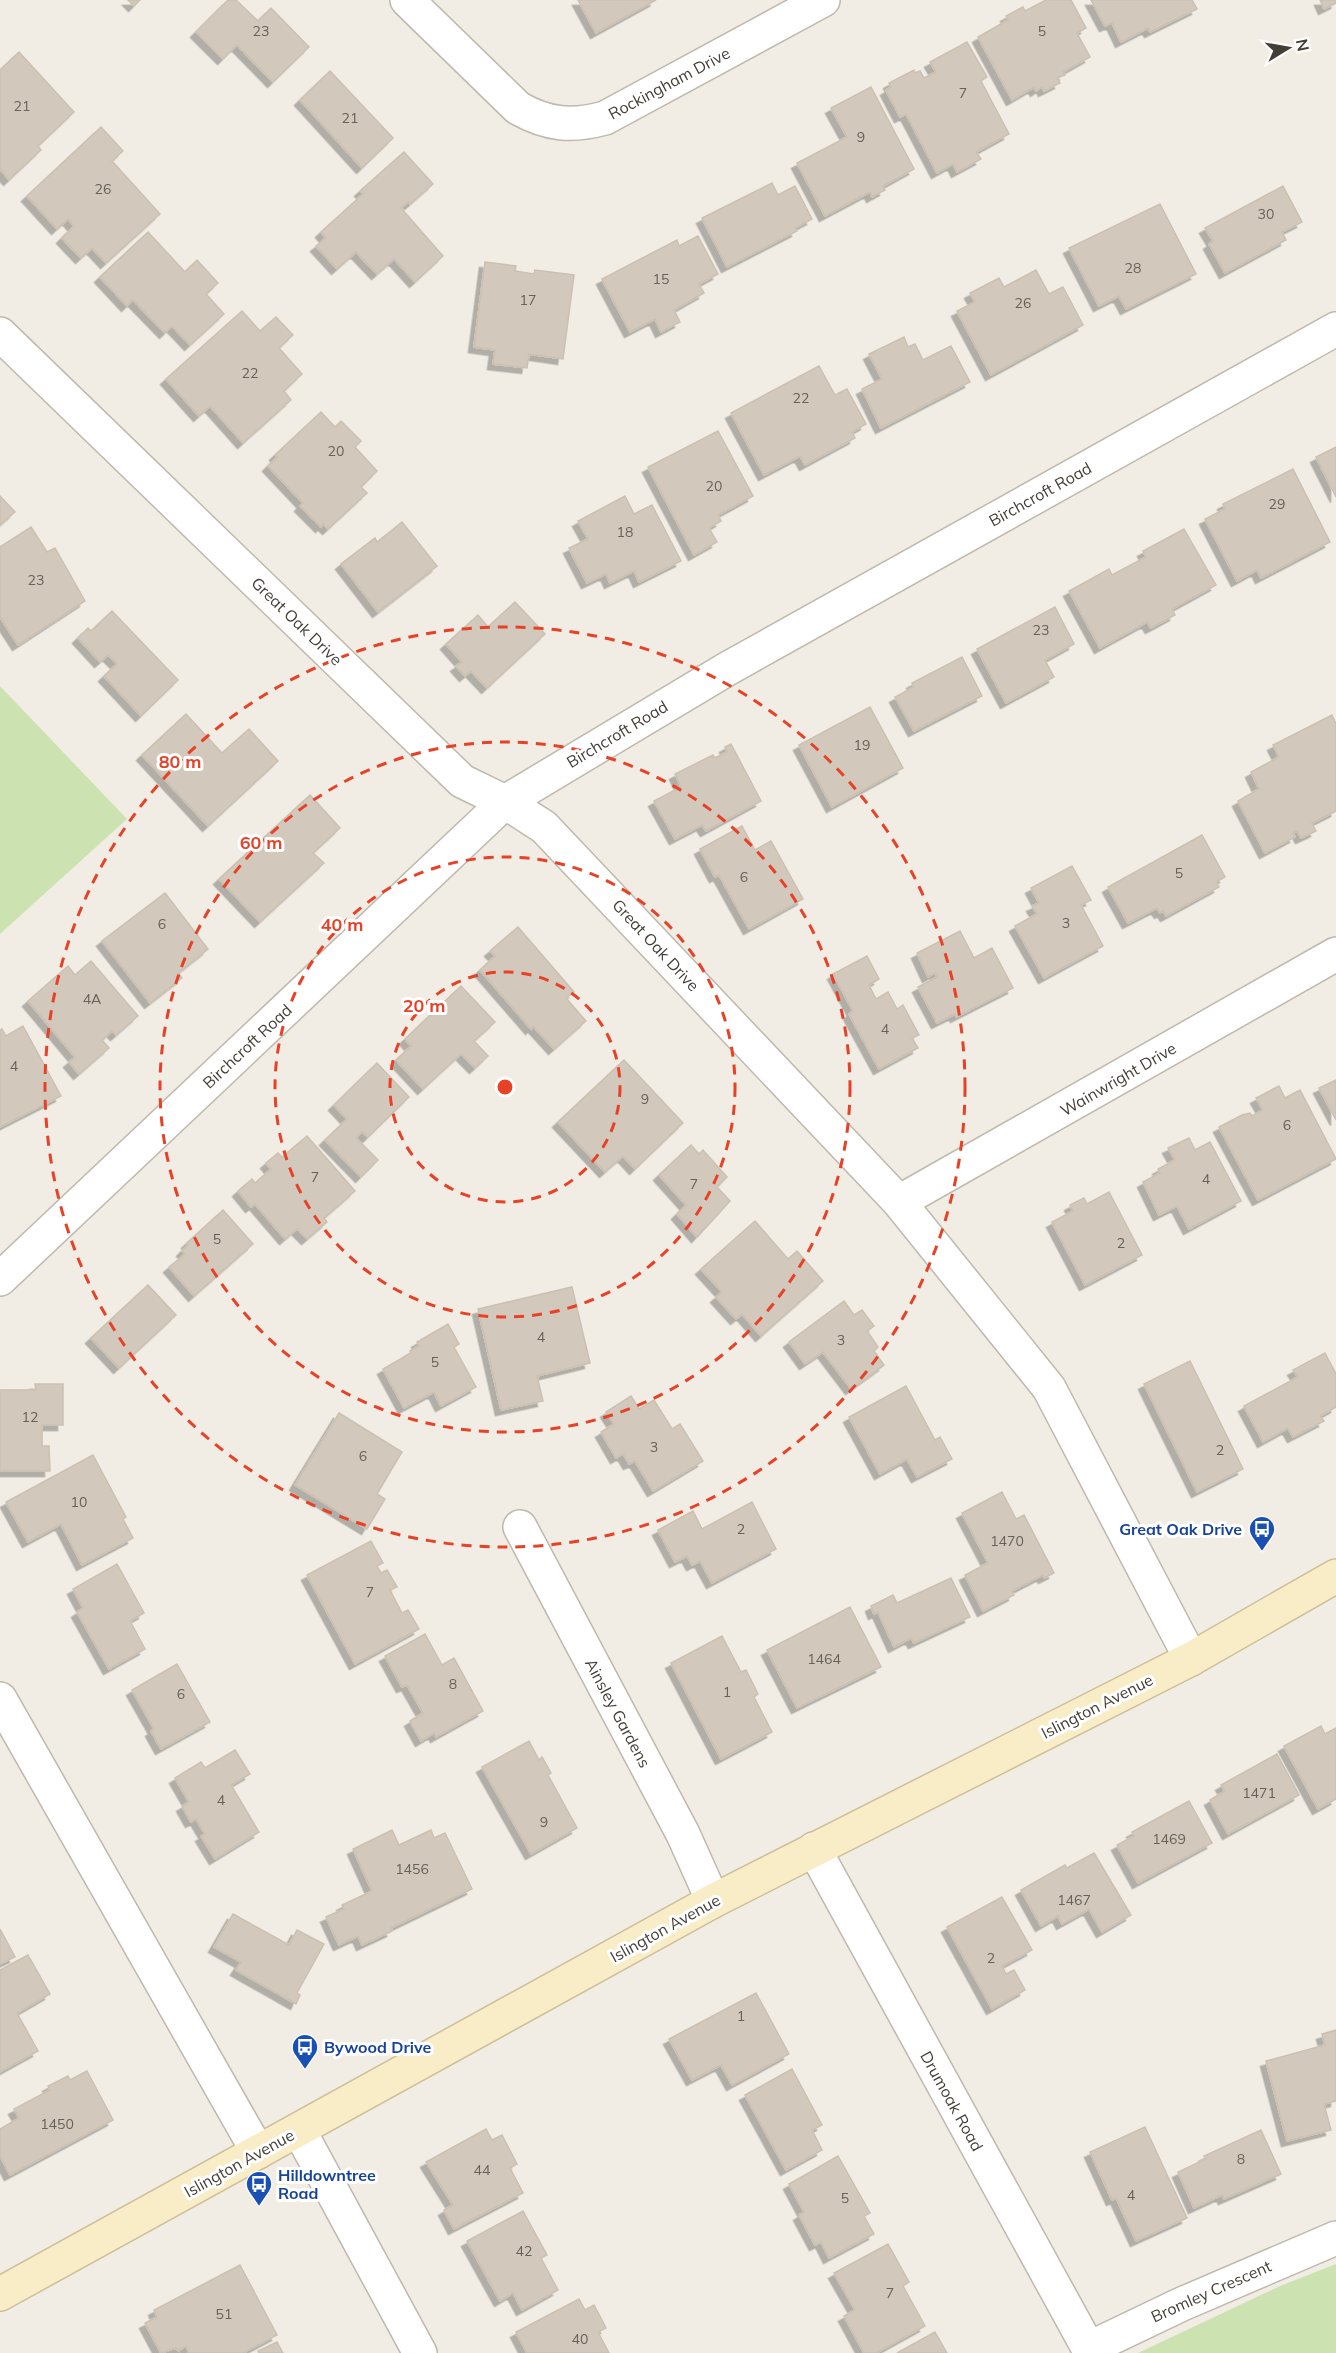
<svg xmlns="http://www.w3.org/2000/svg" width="1336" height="2353" font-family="Mulish,sans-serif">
	<defs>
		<filter id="shadow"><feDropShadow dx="-5.5" dy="5.5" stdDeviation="0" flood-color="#0004"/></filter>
	</defs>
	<rect width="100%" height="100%" fill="#f1ede5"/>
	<path fill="#cde2b1" d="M0,686L127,819L0,934Z
		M1336,2264V2353H1138L1280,2286Z"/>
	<path fill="#d2c9bc" stroke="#ccc0b0" stroke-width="1.5" filter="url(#shadow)" d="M128,0H140L134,6Z
		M228,0H236L258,21L271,8L309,47L273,82L237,45L223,59L196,32Z
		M578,0H656L596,33Z
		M1046,0H1071L1086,28L1077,33L1090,57L1063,72L1065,75L1057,78L1060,83L1044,91L1042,87L1036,91L1034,87L1012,100L978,37L1008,20L1006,16L1023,7L1025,11Z
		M1091,0H1192L1197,9L1150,32L1148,28L1121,42L1112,23L1105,26Z
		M1320,0H1336V3L1324,9Z
		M967,42L987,77L981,81L1009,134L976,152L981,159L957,172L953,164L937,173L906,114L900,117L886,90L891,87L889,83L914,70L915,73L920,71L924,78L936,72L930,62Z
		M19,52L74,112L38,146L41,150L9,180L0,169V70Z
		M330,71L393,138L362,168L300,100Z
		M871,87L914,169L883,186L885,190L872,197L870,192L825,216L797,163L847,137L831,108Z
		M101,127L123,151L112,161L160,214L106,263L92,248L81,258L62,238L74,226L68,219L57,229L27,196Z
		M404,152L433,184L410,204L408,202L401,208L443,256L415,282L394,259L377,274L356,252L337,269L316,246L326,238L321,232L363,194L360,191Z
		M772,183L778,195L795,186L812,219L795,228L797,231L727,267L702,218Z
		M1283,186L1302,222L1282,232L1286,240L1225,273L1209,244L1213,241L1205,228Z
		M1160,204L1196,274L1126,309L1119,296L1099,306L1069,248Z
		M148,232L185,272L197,260L218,283L206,294L224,314L190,345L172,326L165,333L133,300L127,306L100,277Z
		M698,236L718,274L699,284L704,293L674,310L680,322L661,332L655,319L630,332L602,279L677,240L679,246Z
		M485,262L516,266L515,271L534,274L535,270L574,275L563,359L529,354L527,368L493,364L495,350L474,347Z
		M1036,270L1049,294L1063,287L1083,325L991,375L957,311L975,302L970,293L999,278L1004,287Z
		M242,311L260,331L276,317L293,335L279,348L302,374L284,391L291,400L243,443L210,406L199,416L166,379Z
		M904,337L908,347L915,344L923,360L951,346L970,382L881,428L862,389L882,379L869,354Z
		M819,366L835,395L847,389L866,424L852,432L855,438L805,465L800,456L764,475L731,413Z
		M321,412L335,427L341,421L361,441L355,447L377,471L361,487L367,493L328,529L323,524L321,527L300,506L303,503L268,466L277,457L275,455Z
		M718,431L753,496L718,515L721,521L709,528L717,542L694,555L648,467Z
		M1336,447V497L1316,457Z
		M1293,469L1330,542L1261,578L1257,570L1237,581L1205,519L1225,509L1223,504Z
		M0,496L15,512L0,525Z
		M625,496L634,514L652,505L681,561L639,582L634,571L610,583L606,574L587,583L569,548L588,539L578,521Z
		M402,522L437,566L378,612L341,564L375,538L377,542Z
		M31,527L47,552L55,548L85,601L18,645L0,617V547Z
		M1184,529L1216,585L1172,609L1175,615L1151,628L1147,622L1100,648L1069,591L1109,569L1112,575L1146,557L1143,551Z
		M515,602L545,634L487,688L471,671L465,676L456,666L462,662L446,644L478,615L488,627Z
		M1055,607L1074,644L1045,660L1054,677L1006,703L977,649Z
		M112,611L178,680L141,716L104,676L117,664L108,655L100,662L78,638L88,628L91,631Z
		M962,657L982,696L914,731L895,697L914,687L912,683Z
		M870,707L903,768L832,807L799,745Z
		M186,714L222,753L249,729L278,761L208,826L142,755Z
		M1332,715L1336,724V811L1312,823L1316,831L1314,832L1301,838L1297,831L1293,833L1295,837L1265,853L1238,801L1259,789L1251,772L1279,757L1273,745Z
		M731,744L761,801L706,831L702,825L675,839L654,801L681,787L675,774L713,755L715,758L727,752L725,747Z
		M310,795L340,828L313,853L324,863L260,922L219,879Z
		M742,826L755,850L771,841L803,899L749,929L719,875L715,877L700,849Z
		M1202,835L1225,877L1216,882L1219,887L1166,916L1163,911L1160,913L1157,908L1128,923L1108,887Z
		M1072,866L1091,900L1081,905L1103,946L1044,978L1015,926L1037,914L1032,906L1039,903L1031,888Z
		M165,893L208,949L178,973L182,978L150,1003L102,941Z
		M518,927L574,992L566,998L586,1021L554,1049L533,1026L531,1029L480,970L495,956L490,951Z
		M960,931L974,958L992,948L1013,988L956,1017L955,1014L937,1023L918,987L937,977L935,973L928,977L917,953Z
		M867,956L879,979L869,985L876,999L888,992L897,1009L903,1005L919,1035L912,1038L918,1048L879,1069L849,1014L853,1011L833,974Z
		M91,961L138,1016L116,1035L112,1031L102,1040L109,1048L79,1074L69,1062L75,1057L28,1001L68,966L75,975Z
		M461,986L495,1022L474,1041L488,1056L475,1068L461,1054L423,1089L396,1060L411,1046L405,1039Z
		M23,1026L61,1096L0,1127V1030L2,1029L6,1036Z
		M624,1060L683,1123L635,1169L623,1156L605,1172L558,1122Z
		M377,1063L409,1097L368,1137L362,1132L356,1138L378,1160L361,1177L325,1140L347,1119L334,1105Z
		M1336,1080V1120L1319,1088Z
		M1279,1086L1285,1098L1300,1090L1336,1159L1258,1200L1219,1127L1242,1115L1250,1113L1252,1116L1263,1110L1256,1098Z
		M307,1136L355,1191L324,1218L327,1222L307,1239L297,1229L285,1239L255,1204L251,1207L238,1191L252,1179L255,1183L271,1169L266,1163L278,1153L282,1157Z
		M1189,1138L1195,1150L1210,1142L1241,1201L1189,1229L1177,1206L1159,1215L1143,1182L1160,1173L1158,1169L1175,1160L1168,1148Z
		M691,1145L699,1154L703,1150L727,1177L717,1187L730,1201L697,1237L677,1214L686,1205L659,1175Z
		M1109,1192L1142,1255L1085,1285L1052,1222L1073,1211L1070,1205L1084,1198L1087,1204Z
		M223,1210L253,1244L194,1296L169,1267L185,1254L182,1251L188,1245L187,1243Z
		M755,1221L788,1259L797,1251L823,1281L761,1336L742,1314L736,1319L716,1297L722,1292L701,1269Z
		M148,1285L176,1315L119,1368L91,1338Z
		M572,1287L590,1363L537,1376L543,1401L501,1410L478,1309Z
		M844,1301L854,1315L862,1310L874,1326L867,1331L878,1347L874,1351L884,1365L851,1389L823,1352L805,1364L789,1342Z
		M448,1324L459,1344L454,1347L476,1387L441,1406L434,1392L404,1408L383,1369L411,1353L410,1351L419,1346L417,1342Z
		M1325,1353L1336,1374V1407L1320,1416L1324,1421L1293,1437L1288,1428L1263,1442L1244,1406L1298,1377L1293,1370Z
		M1190,1361L1243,1469L1197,1492L1144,1384Z
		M35,1384H63V1425H42V1446H49L50,1471H0V1390H36Z
		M906,1386L935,1440L940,1437L952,1459L917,1477L907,1459L880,1474L849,1417Z
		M631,1396L639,1409L654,1400L672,1429L680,1424L703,1461L653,1491L635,1461L629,1464L623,1454L616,1458L601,1432L614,1424L606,1412Z
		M339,1413L402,1452L377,1494L385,1499L367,1529L295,1485Z
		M93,1455L126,1517L123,1519L133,1538L82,1565L61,1524L28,1542L6,1502Z
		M1002,1492L1016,1519L1024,1515L1054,1573L1044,1578L1043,1575L1012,1591L1014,1595L983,1611L965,1575L988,1563L962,1513Z
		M752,1502L776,1549L712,1583L700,1561L692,1565L687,1556L675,1562L658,1530L693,1511L702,1529Z
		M371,1541L383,1563L377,1566L381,1573L387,1570L397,1587L390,1590L402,1613L408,1610L419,1629L355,1664L307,1575Z
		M117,1564L144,1613L130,1621L145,1649L109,1669L77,1612L83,1608L73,1589Z
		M951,1578L970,1617L914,1643L911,1638L894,1647L878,1612L874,1614L871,1606L893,1595L897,1603Z
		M850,1607L881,1667L797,1708L767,1650Z
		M425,1634L442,1665L454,1658L483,1711L436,1737L434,1733L421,1741L410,1721L423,1713L407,1685L402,1687L385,1656Z
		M722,1636L741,1672L746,1670L758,1694L754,1697L772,1732L721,1759L671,1663Z
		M177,1664L210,1722L161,1749L151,1731L154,1729L132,1690Z
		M1321,1726L1325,1734L1336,1728V1799L1318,1809L1284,1746Z
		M529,1741L539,1760L542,1757L551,1773L548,1775L577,1828L531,1854L482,1767Z
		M235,1750L250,1774L231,1785L259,1832L215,1859L201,1836L205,1834L196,1819L191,1822L182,1806L189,1802L175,1778L201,1762L205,1768Z
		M1277,1754L1299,1795L1228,1834L1210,1800L1225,1791L1221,1785Z
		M1189,1801L1212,1843L1138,1883L1117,1845L1134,1836L1132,1832Z
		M392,1830L399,1845L431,1830L434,1838L445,1833L472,1889L391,1928L392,1931L362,1945L358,1936L339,1945L326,1917L344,1909L342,1905L372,1891L353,1849Z
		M1094,1853L1131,1915L1102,1932L1089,1909L1062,1924L1058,1916L1041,1926L1021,1890L1065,1865L1067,1868Z
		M1002,1897L1032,1950L1002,1966L1006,1974L1014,1970L1025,1990L992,2009L947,1927Z
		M233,1914L289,1945L297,1930L324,1944L297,1993L300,1995L296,2004L236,1970L241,1962L214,1947Z
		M0,1929L15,1957L0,1964Z
		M28,1955L50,1994L17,2013L38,2051L0,2072V1970Z
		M756,1993L789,2054L732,2085L721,2065L692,2080L669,2039Z
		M1336,2030V2101L1324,2104L1331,2130L1287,2141L1266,2061L1325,2045L1322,2034Z
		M792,2069L822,2125L812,2130L822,2150L786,2170L745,2095Z
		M87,2071L113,2120L10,2175L0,2156V2129L19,2118L14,2109L50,2090L48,2086L68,2076L70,2080Z
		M1145,2127L1187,2218L1136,2241L1116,2198L1112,2200L1090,2152Z
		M486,2129L492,2140L502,2135L517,2164L510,2168L523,2193L454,2229L444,2210L453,2205L426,2162Z
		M1261,2130L1281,2174L1224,2199L1222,2195L1194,2208L1178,2172L1206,2159L1204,2156Z
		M838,2156L870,2213L864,2216L874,2234L829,2258L821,2242L815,2245L799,2215L804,2212L789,2184Z
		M523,2211L547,2255L541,2258L558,2290L522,2310L513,2293L500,2301L467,2241Z
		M888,2244L909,2282L903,2286L925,2326L876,2353H864L844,2316L855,2310L834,2273Z
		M240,2265L277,2335L243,2353H189L186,2346L178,2351L176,2348L161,2353L145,2323L157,2317L154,2310Z
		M579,2299L585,2310L594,2305L606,2328L598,2332L609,2353H527L516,2332Z
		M935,2332L947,2353H897Z
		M277,2342L283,2353H259L258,2351Z"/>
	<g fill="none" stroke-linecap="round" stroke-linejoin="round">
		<g stroke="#bfb8ac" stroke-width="36">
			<path id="street" d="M407,0L518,108C548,125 572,127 605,118L823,0
				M0,334L462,781L505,802L544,827L899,1202L1049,1388L1191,1659
				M899,1202L1336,954
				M0,1279L505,802L727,669L1336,329
				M520,1527L683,1834L713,1901
				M0,1699L258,2152
				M814,1849L1091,2353
				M299,2130L420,2353
				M1088,2349L1182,2304L1336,2238"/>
		</g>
		<g stroke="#cdbf98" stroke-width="36">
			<path id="secondary" d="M0,2294L713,1901L1191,1659L1336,1576"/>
		</g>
		<use href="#street" stroke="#fff" stroke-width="33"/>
		<use href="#secondary" stroke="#f9edc7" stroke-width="33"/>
	</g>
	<g fill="none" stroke="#e74127" stroke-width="3" stroke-dasharray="10 8">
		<circle cx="505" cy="1087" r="115"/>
		<circle cx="505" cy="1087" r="230"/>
		<circle cx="505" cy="1087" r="345"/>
		<circle cx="505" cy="1087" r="460"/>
	</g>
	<defs>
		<g id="bus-pin" transform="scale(1.35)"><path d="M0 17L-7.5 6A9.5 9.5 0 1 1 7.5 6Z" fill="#1a4fb4" stroke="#fff"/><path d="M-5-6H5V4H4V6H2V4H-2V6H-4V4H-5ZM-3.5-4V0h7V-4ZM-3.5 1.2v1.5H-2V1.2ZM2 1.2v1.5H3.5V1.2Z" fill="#fff"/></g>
	</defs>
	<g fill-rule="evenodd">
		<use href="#bus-pin" x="1262" y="1529"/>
		<use href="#bus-pin" x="305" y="2047"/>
		<use href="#bus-pin" x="259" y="2184"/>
	</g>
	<g text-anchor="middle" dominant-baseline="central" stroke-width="6" stroke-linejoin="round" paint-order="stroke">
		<g font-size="14" fill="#676158">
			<text x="261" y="31">23</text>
			<text x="1042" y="31">5</text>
			<text x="963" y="93">7</text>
			<text x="22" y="106">21</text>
			<text x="350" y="118">21</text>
			<text x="861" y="137">9</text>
			<text x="103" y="189">26</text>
			<text x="1266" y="214">30</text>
			<text x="1133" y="268">28</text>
			<text x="661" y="279">15</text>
			<text x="528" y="300">17</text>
			<text x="1023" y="303">26</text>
			<text x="250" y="373">22</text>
			<text x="801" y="398">22</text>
			<text x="336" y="451">20</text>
			<text x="714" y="486">20</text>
			<text x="1277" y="504">29</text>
			<text x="625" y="532">18</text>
			<text x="36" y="580">23</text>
			<text x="1041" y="630">23</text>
			<text x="862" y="745">19</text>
			<text x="1179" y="873">5</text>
			<text x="744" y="877">6</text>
			<text x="1066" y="923">3</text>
			<text x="162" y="924">6</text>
			<text x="92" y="999">4A</text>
			<text x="885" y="1029">4</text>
			<text x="14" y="1066">4</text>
			<text x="645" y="1099">9</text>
			<text x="1287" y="1125">6</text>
			<text x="315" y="1177">7</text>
			<text x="1206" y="1179">4</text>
			<text x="694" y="1184">7</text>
			<text x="217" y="1239">5</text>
			<text x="1121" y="1243">2</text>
			<text x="541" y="1337">4</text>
			<text x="841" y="1340">3</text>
			<text x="435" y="1362">5</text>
			<text x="30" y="1417">12</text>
			<text x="654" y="1447">3</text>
			<text x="1220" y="1450">2</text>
			<text x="363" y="1456">6</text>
			<text x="79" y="1502">10</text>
			<text x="741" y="1529">2</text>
			<text x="1007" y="1541">1470</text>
			<text x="370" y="1592">7</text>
			<text x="824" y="1659">1464</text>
			<text x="453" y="1684">8</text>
			<text x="727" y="1692">1</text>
			<text x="181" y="1694">6</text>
			<text x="1259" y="1793">1471</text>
			<text x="221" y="1800">4</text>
			<text x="544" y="1822">9</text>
			<text x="1169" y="1839">1469</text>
			<text x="412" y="1869">1456</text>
			<text x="1074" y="1900">1467</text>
			<text x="991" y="1958">2</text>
			<text x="741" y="2016">1</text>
			<text x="57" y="2124">1450</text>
			<text x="1241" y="2159">8</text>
			<text x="482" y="2170">44</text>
			<text x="1131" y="2195">4</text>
			<text x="845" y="2198">5</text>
			<text x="524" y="2251">42</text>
			<text x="890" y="2293">7</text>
			<text x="224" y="2314">51</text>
			<text x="580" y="2339">40</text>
		</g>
		<g font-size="16" fill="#433e36" stroke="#fff">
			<text transform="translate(669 83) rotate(-28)">Rockingham Drive</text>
			<text transform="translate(1040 494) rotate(-29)">Birchcroft Road</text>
			<text transform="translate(297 621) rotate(44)">Great Oak Drive</text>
			<text transform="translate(617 734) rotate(-31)">Birchcroft Road</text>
			<text transform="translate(656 945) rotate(47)">Great Oak Drive</text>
			<text transform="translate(247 1046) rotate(-43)">Birchcroft Road</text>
			<text transform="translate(1118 1079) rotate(-30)">Wainwright Drive</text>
			<text transform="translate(1097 1706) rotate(-27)">Islington Avenue</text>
			<text transform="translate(618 1713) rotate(62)">Ainsley Gardens</text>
			<text transform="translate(665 1928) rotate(-29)">Islington Avenue</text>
			<text transform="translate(952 2101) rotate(61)">Drumoak Road</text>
			<text transform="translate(239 2163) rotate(-29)">Islington Avenue</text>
			<text transform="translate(1211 2291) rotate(-24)">Bromley Crescent</text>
		</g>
		<g font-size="16" font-weight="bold" fill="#164399" stroke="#fff" text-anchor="start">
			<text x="1242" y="1529" text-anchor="end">Great Oak Drive</text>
			<text x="324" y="2047">Bywood Drive</text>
			<text x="278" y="2175">Hilldowntree<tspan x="278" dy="18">Road</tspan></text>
		</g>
	</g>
	<circle cx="505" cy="1087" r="9" fill="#e74127" stroke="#fff" stroke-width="3"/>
	<g font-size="18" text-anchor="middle" font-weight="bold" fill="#e74127" stroke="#fff" stroke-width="6" stroke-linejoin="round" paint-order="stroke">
		<text x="180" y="768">80 m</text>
		<text x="261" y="849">60 m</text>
		<text x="342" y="931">40 m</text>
		<text x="424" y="1012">20 m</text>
	</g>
	<g transform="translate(1288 48) rotate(79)" stroke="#ffffff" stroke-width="4.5" paint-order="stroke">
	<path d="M0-4.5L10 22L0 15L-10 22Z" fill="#433e36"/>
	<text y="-9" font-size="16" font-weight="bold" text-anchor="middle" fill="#433e36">N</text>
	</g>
</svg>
